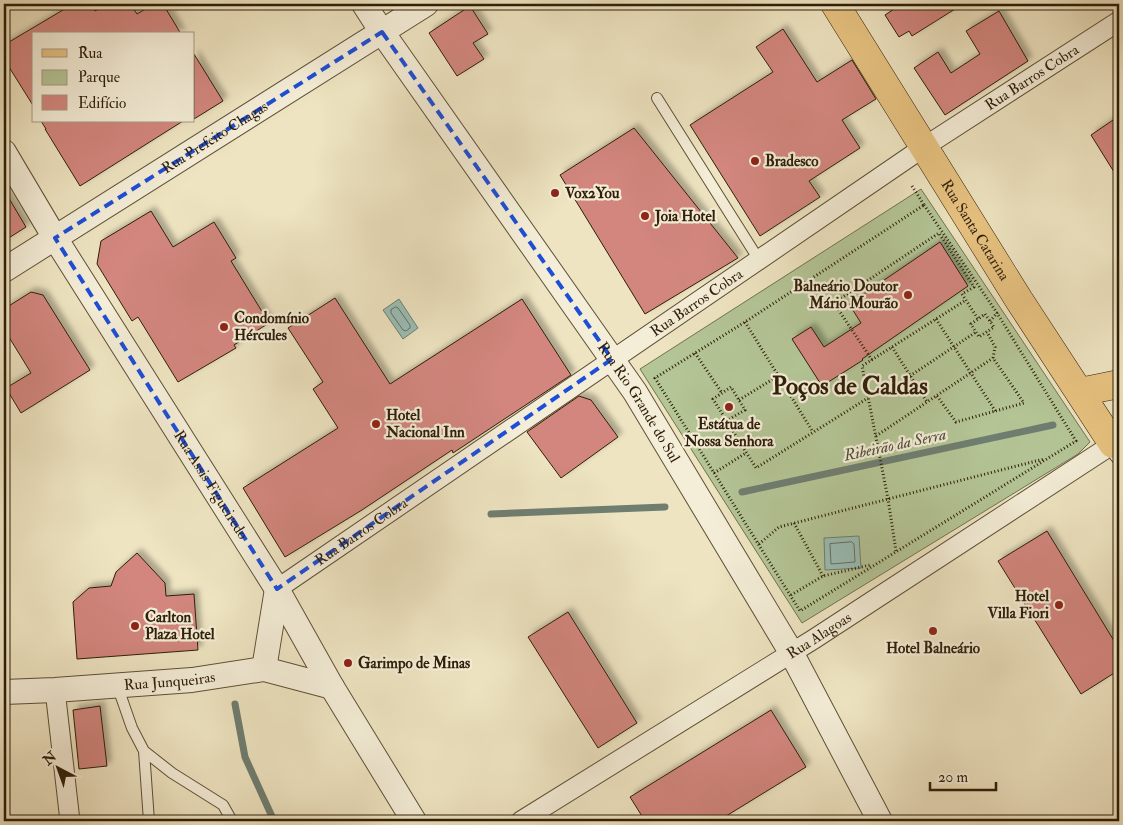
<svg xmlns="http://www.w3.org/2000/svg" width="1123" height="825" font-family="'IM FELL Double Pica',serif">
	<defs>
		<filter id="shadow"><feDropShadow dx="4.5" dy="-4.5" stdDeviation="2.5" flood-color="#0004"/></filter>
	</defs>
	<rect width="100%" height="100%" fill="#eee4c1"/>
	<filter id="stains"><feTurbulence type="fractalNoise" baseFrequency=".004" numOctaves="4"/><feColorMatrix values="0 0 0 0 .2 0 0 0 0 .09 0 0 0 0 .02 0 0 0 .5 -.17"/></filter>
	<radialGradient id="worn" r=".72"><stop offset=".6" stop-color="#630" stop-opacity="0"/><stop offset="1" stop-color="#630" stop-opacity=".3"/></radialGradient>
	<path fill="#b4c596" stroke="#717250" d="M921,189L1090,442L1078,454L802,623L640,369Z"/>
	<path fill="#9abeb7" stroke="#6f7e71" d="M399,299L418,328L403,339L383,310Z
		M859,536L861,568L825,570L824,538Z"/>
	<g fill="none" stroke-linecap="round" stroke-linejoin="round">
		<path stroke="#646e60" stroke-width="1" d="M396,307L398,308L410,325V328L406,331L403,330L391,313V310Z
			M852,542L854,544L855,562L831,564L830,544Z"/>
		<path stroke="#6f7e71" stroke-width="7" d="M742,492L1053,425
			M491,514L665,507
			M235,704L245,757L274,821"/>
	</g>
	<path fill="#d2867e" stroke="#2e1e09" filter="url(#shadow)" d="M73,4H91L95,11L107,4H130L137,14L154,4H163L181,34H34V107L4,59V45Z
		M902,4H963L912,36L909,31L899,37L885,15Z
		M470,6L488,34L473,43L484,59L457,76L429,33Z
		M999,11L1028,61L945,115L914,68L938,52L951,73L980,54L966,31Z
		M783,29L817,82L852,60L876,99L842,120L860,148L809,181L820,197L760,236L690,125L773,72L756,47Z
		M194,54L223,101L194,119Z
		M1119,116V180L1091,135Z
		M41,121H183L80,186L45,129H46Z
		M634,128L738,258L645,314L560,175Z
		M4,190L26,227L4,241Z
		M151,211L173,247L214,222L236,258L231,261L269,323L234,345L236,348L178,382L138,317L132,321L97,264L101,241Z
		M940,242L968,286L862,359L863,360L822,386L792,339L811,327L824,347L861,323L849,304Z
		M31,292L43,295L90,370L21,413L6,388L31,373L4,329V309Z
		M335,298L390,384L522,299L571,375L453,453L452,450L362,510L285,557L243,488L338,428L313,389L323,382L288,328Z
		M579,396L591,400L618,437L561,478L527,432Z
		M1047,531L1119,649V670L1081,694L998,561Z
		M137,553L165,583L166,596L194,594L198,650L77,659L73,602L89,588L111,586L116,572Z
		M568,612L637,723L598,748L528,637Z
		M100,706L107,766L79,769L73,710Z
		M771,710L806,767L718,821H645L630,797Z"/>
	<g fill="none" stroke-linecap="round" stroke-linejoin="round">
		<g stroke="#5e5037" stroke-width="12">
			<path id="service" d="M657,98L759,260
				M117,685L132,728L144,751L172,773L223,805L232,821
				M144,751L149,821"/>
		</g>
		<g stroke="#5e5037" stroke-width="21">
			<g id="minor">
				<path id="s1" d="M277,589L924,147L1119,21"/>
				<path d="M55,690L70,821"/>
				<path id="s2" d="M521,821L814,639L1113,444L1119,454"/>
			</g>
		</g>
		<g stroke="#5e5037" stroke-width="26">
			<g id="tertiary">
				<path id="s3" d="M364,4L382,32L635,392L791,652L880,821"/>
				<path id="s4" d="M4,152L55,238L277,589L332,687L414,821"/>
				<path id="s5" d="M4,270L426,4"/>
				<path d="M264,669L277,589"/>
				<path id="s6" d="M4,692L55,690L192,680L264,669L332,687"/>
			</g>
		</g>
		<g stroke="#2e1e09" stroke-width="29">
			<g id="primary">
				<path id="s7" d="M835,4L1019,300L1113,444L1119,442"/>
				<path d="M1080,392L1119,384"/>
			</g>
		</g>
		<path stroke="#2e1e09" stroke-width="3" stroke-dasharray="1 2.5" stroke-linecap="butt" d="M912,186L924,205
			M924,205L997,313L1076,441L800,611L655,378L745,322Z
			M985,314L994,327L979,337L971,324Z
			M936,319L996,412
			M990,321L998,312
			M745,322L813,432
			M892,347L927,402
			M695,353L722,393
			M872,360L834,303L939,233L974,287L962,294L978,319
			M910,376L976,332
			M937,396L956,422L1024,403L993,358L995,347L987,332
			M739,400L778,376
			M726,421L745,410L731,387L713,399L756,468L868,398
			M876,436L993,358
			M714,473L746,453
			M794,523L823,576
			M759,544L779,527L1044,459
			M896,551L888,499L862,366L966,300
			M791,595L823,576L870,565"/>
		<use href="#service" stroke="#f4edd7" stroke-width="10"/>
		<use href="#minor" stroke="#f4edd7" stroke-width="19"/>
		<use href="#tertiary" stroke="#f4edd7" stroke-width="24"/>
		<use href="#primary" stroke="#e7c280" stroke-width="28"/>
	</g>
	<path fill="none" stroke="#1d4ed8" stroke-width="4" stroke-dasharray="10 6" stroke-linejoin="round" d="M382,32L612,359L277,589L55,238Z"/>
	<g fill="#8f2418" stroke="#f4edd7" stroke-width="2">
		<circle cx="755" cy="161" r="5"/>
		<circle cx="555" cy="193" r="5"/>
		<circle cx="645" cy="216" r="5"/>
		<circle cx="908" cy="295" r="5"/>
		<circle cx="224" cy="327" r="5"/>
		<circle cx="729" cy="407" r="5"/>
		<circle cx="376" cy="424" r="5"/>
		<circle cx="1059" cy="605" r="5"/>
		<circle cx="135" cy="626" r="5"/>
		<circle cx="933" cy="631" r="5"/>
		<circle cx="348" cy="663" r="5"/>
	</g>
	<g text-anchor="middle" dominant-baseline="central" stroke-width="4.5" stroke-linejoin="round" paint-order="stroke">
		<g font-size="15" fill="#2e1e09" stroke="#f4edd7">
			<text stroke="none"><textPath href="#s1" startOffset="912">Rua Barros Cobra</textPath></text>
			<text stroke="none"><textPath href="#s5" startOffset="249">Rua Prefeito Chagas</textPath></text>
			<text stroke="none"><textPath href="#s7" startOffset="266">Rua Santa Catarina</textPath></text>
			<text stroke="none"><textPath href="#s1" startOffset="508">Rua Barros Cobra</textPath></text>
			<text stroke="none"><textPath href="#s3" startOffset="484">Rua Rio Grande do Sul</textPath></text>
			<text stroke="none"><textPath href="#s4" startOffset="392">Rua Assis Figueiredo</textPath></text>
			<text stroke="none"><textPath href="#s1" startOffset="102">Rua Barros Cobra</textPath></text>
			<text stroke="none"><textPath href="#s2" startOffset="351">Rua Alagoas</textPath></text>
			<text stroke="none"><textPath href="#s6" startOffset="166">Rua Junqueiras</textPath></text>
		</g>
		<g font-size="15" font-weight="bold" fill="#2e1e09" stroke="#f4edd7" text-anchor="start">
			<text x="765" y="161">Bradesco</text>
			<text x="565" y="193">Vox2You</text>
			<text x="655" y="216">Joia Hotel</text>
			<text x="898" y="286" text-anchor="end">Balneário Doutor<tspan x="898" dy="17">Mário Mourão</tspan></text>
			<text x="234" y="318">Condomínio<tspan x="234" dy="17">Hércules</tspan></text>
			<text x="386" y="415">Hotel<tspan x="386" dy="17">Nacional Inn</tspan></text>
			<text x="729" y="424" text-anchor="middle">Estátua de<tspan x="729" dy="17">Nossa Senhora</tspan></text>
			<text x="1049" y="596" text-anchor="end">Hotel<tspan x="1049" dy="17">Villa Fiori</tspan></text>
			<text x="145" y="617">Carlton<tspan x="145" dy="17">Plaza Hotel</tspan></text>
			<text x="933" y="648" text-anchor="middle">Hotel Balneário</text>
			<text x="358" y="663">Garimpo de Minas</text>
		</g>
		<g font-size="16" font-style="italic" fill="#4e4e3d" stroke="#f4edd7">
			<text transform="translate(895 445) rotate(-12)">Ribeirão da Serra</text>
		</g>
		<g font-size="25" font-weight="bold" fill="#2e1e09" stroke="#f4edd7">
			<text x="850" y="386">Poços de Caldas</text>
		</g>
	</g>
	<rect width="1123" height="825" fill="none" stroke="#eee4c1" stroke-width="20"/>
	<rect x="5" y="5" width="1113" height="815" fill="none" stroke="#2e1e09" stroke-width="2.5"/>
	<rect x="10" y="10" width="1103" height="805" fill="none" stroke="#2e1e09"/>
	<rect x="32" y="32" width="162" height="90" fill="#f4edd7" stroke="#a59a85"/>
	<rect x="42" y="49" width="25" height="8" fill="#e7c280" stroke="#a59a85"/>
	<text x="78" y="58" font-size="15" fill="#2e1e09">Rua</text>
	<rect x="42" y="70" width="25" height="15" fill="#b4c596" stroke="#a59a85"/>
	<text x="78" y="82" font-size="15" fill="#2e1e09">Parque</text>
	<rect x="42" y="95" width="25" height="15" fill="#d2867e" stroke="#a59a85"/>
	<text x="78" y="108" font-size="15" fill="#2e1e09">Edifício</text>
	<g transform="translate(58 768) rotate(319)" stroke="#f4edd7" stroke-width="4" paint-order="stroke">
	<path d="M0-4L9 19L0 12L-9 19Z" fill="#2e1e09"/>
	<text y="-8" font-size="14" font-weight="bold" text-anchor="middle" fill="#2e1e09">N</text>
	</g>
	<path d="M930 782v8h66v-8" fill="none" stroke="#2e1e09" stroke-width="2.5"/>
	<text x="938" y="782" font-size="15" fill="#2e1e09" stroke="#f4edd7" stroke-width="4" paint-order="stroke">20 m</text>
	<rect width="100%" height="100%" filter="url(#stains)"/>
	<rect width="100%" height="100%" fill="url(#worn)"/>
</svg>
